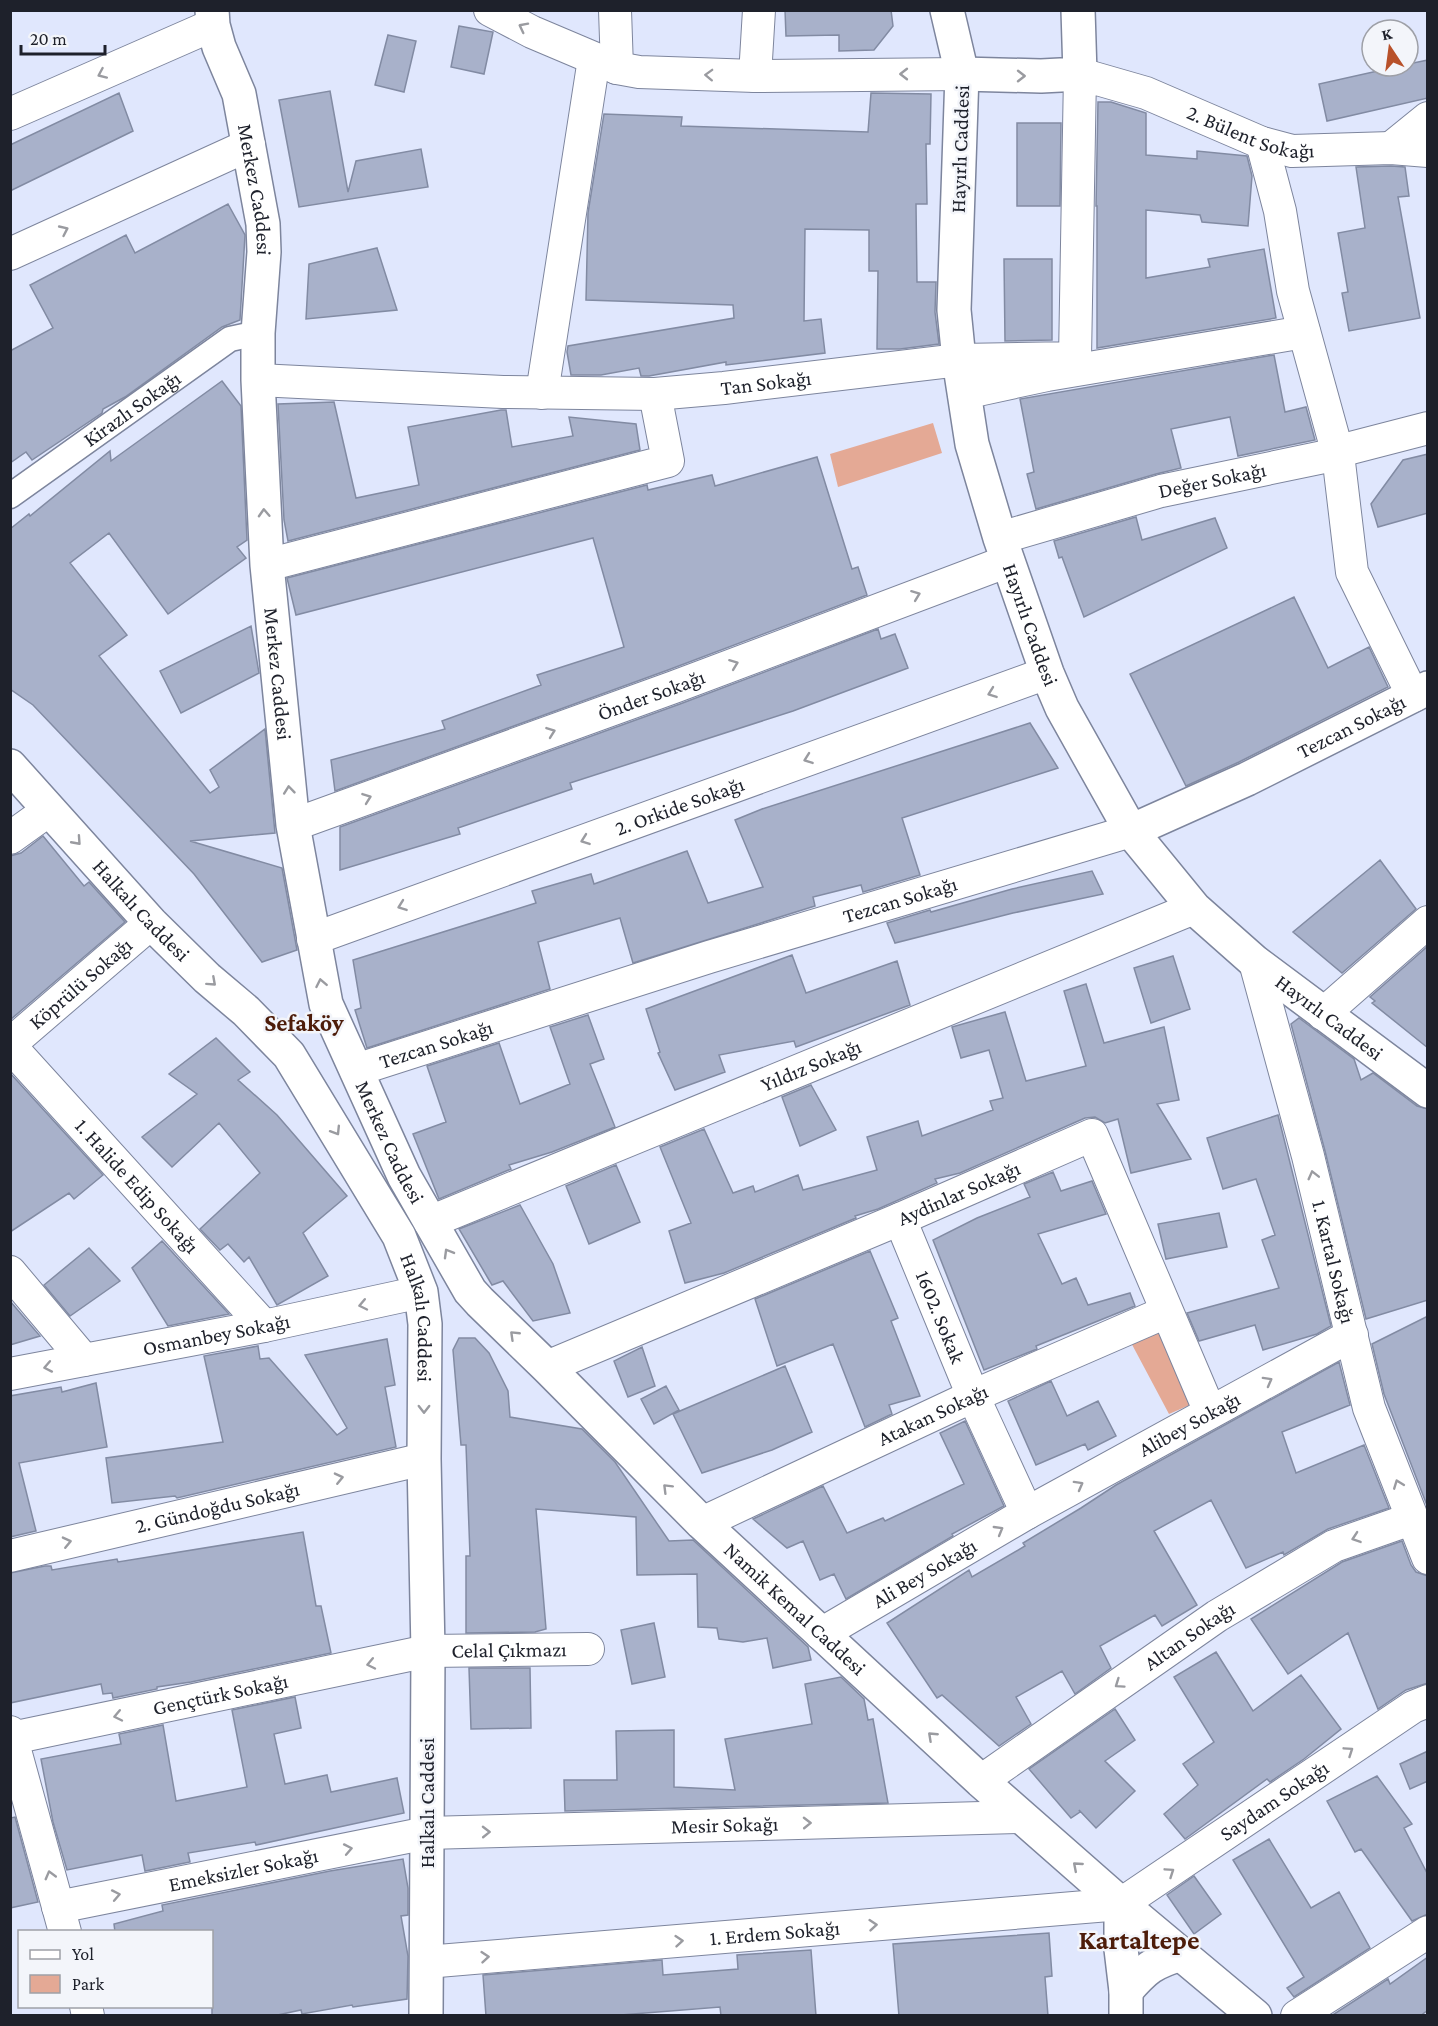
<svg xmlns="http://www.w3.org/2000/svg" width="1438" height="2026" font-family="'Crimson Pro',serif">
	<rect width="100%" height="100%" fill="#e0e7fd"/>
	<path fill="#e4a995" d="M933,423L942,453L838,487L830,454Z
		M1160,1321L1199,1401L1169,1414L1128,1337Z"/>
	<path fill="#a8b1ca" stroke="#828ba3" stroke-width="1.5" d="M785,10H891L893,26L874,50L839,51V35L786,36Z
		M459,26L493,32L484,74L451,67Z
		M388,35L416,41L404,92L375,85Z
		M1428,60V98L1327,121L1319,84L1400,66H1408V64Z
		M330,91L348,192L356,161L421,149L428,187L299,207L279,100Z
		M119,93L133,131L10,191V145Z
		M871,93L931,94L930,144H926L927,204H916L917,282H936L935,312L939,344L900,349H877L878,271H869V230L805,229L804,321L821,319L825,353L726,365V362L649,376H641L639,368L601,375H571L567,352L568,346L734,318L733,305L586,300L588,213L604,114L682,117L681,126L868,132Z
		M1098,102H1111L1146,113V155L1197,159V151L1247,156L1252,176L1248,226L1202,222L1200,215L1146,210V278L1210,267L1208,259L1264,249L1276,318L1097,348V206H1096Z
		M1017,123H1061L1060,206H1017Z
		M1391,166L1405,167L1409,196L1398,197L1420,318L1349,331L1342,293L1348,292L1338,233L1365,228L1356,167Z
		M228,204L245,235L240,320L222,327L125,397L103,409L102,413L32,460L26,452L10,463V351L53,328L30,285L126,235L135,253Z
		M377,248L397,310L306,319L309,264Z
		M1004,259H1052V340L1005,341Z
		M1274,355L1285,412L1306,407L1315,440L1238,456L1230,417L1171,429L1181,468L1156,474L1036,509L1027,474L1034,472L1020,399Z
		M222,381L241,406L247,540L237,547L246,558L168,614L109,533L70,563L127,635L99,656L210,793L219,787L210,770L265,729L275,833L190,841L282,868L297,950L262,962L194,874L33,705L10,689V529L29,514L30,516L110,451L111,461Z
		M334,402L356,498L419,485L408,427L501,410H506L512,447L573,436L569,417L636,424L640,450L288,541L284,520L278,404Z
		M1428,454V513L1378,527L1371,504L1403,460Z
		M817,457L852,569L858,567L867,595L668,670L335,791L331,760L445,729L442,721L541,685L537,675L624,647L593,538L296,615L287,578L647,485L648,490L712,475L715,486Z
		M1136,517L1142,540L1215,518L1227,548L1084,617L1062,557L1059,558L1054,541Z
		M1294,597L1328,668L1369,647L1388,687L1239,762L1186,786L1130,674Z
		M251,626L259,673L181,713L160,671Z
		M878,629L881,639L895,634L908,668L793,711L570,783L572,789L458,828L460,834L340,870V827L680,704Z
		M1030,723L1058,768L902,818L920,875L863,892L861,885L813,897L815,906L633,963L620,918L538,942L550,989L367,1048L355,1010L361,1008L353,960L536,903L532,891L591,874L594,884L687,851L708,903L763,887L735,820L762,809Z
		M43,836L84,886L89,882L125,922L10,1020V856L21,853Z
		M1380,860L1416,909L1342,973L1293,932Z
		M1092,871L1103,894L1013,913L895,943L887,923L930,910L931,912L1012,889Z
		M1428,946V1048L1372,1003L1375,1001L1370,997Z
		M792,955L806,993L897,961L910,1005L796,1047L794,1041L719,1055L725,1072L675,1090L658,1053L660,1052L646,1009Z
		M1173,956L1190,1009L1151,1023L1134,968Z
		M1086,984L1104,1043L1164,1027L1179,1100L1157,1104L1191,1159L1131,1173L1118,1119L1105,1123L1095,1117L1085,1118L960,1173L935,1179L937,1183L878,1209L855,1216L856,1218L724,1273L685,1283L669,1231L691,1223L660,1147L704,1129L733,1193L753,1186L755,1192L798,1175L803,1190L877,1170L867,1137L918,1121L922,1136L993,1110L990,1101L1003,1098L989,1050L961,1058L952,1027L1005,1012L1026,1081L1086,1066L1064,991Z
		M588,1015L604,1059L590,1064L615,1127L552,1152L509,1165L511,1169L439,1199L413,1134L446,1122L427,1066L499,1043L520,1104L570,1084L550,1027Z
		M1299,1018L1354,1059L1361,1080L1373,1073L1417,1106L1428,1109V1300L1366,1319L1325,1151L1291,1024Z
		M216,1038L250,1072L238,1080L277,1115L347,1196L303,1233L328,1276L277,1305L249,1257L244,1262L228,1244L220,1250L200,1229L260,1173L219,1123L172,1167L142,1137L197,1094L169,1074Z
		M10,1073L103,1175L74,1199L69,1193L10,1232Z
		M811,1085L836,1130L800,1146L782,1097Z
		M1278,1115L1331,1326L1317,1334L1263,1350L1255,1325L1199,1341L1187,1313L1279,1288L1262,1240L1275,1235L1256,1179L1223,1189L1207,1138Z
		M616,1165L640,1222L589,1244L566,1186Z
		M1053,1172L1061,1191L1092,1181L1106,1214L1038,1234L1062,1284L1076,1278L1088,1305L1130,1293L1135,1306L1036,1346L1037,1349L984,1370L933,1240L977,1218L1030,1197L1024,1184Z
		M520,1205L553,1264L570,1313L533,1321L503,1281L492,1285L459,1229Z
		M1219,1213L1227,1247L1166,1259L1158,1224Z
		M162,1241L229,1314L168,1326L132,1268Z
		M89,1248L120,1281L70,1316L44,1285Z
		M870,1251L898,1318L891,1321L920,1396L889,1405L892,1414L865,1427L833,1344L777,1366L755,1299Z
		M10,1301L40,1336L10,1345Z
		M1428,1316V1508L1384,1394L1372,1344Z
		M459,1338H475L489,1353L508,1391L510,1417L582,1429L615,1462L669,1541L693,1540L808,1647L811,1660L773,1668L767,1638L743,1642L719,1639L717,1628L698,1627L697,1574L637,1575L636,1517L536,1509L546,1629L535,1632L466,1633V1556H470L466,1445H461L453,1350Z
		M387,1339L395,1385L385,1387L396,1447L177,1498L175,1496L112,1503L106,1458L223,1442L204,1356L258,1346L260,1359L269,1358L337,1435L347,1428L305,1355Z
		M642,1347L655,1386L628,1397L614,1361Z
		M1339,1362L1350,1405L1282,1432L1296,1473L1364,1445L1389,1508L1328,1529L1284,1555L1283,1552L1246,1568L1211,1500L1154,1531L1197,1605L1162,1626L1155,1615L1100,1646L1111,1668L1075,1694L1062,1671L1016,1697L1031,1724L999,1746L942,1695L937,1698L887,1623L969,1570L972,1577L1025,1546L1023,1543L1081,1508L1116,1485Z
		M785,1366L812,1432L772,1450L702,1473L673,1414Z
		M1051,1381L1067,1416L1098,1401L1116,1436L1088,1450L1085,1444L1036,1465L1008,1401Z
		M96,1383L107,1447L19,1463L36,1531L10,1537V1396L61,1387L62,1392Z
		M666,1386L679,1410L654,1424L641,1399Z
		M965,1421L1004,1506L952,1534L953,1536L846,1599L834,1574L820,1580L803,1541L787,1548L753,1519L823,1486L847,1533L883,1518L885,1521L964,1484L940,1433Z
		M303,1532L316,1606H321L331,1653L191,1682L157,1687V1689L113,1698L112,1693L103,1694L101,1684L10,1703V1573L45,1566H51L52,1570L117,1559L118,1562Z
		M1402,1541L1411,1565L1416,1572L1428,1576V1683L1406,1690L1378,1709L1348,1633L1288,1674L1251,1619L1342,1562Z
		M654,1623L665,1677L632,1684L621,1630Z
		M1216,1652L1253,1711L1301,1675L1341,1729L1304,1759L1270,1782L1267,1779L1185,1839L1164,1814L1198,1785L1183,1764L1214,1742L1174,1677Z
		M469,1668H530L531,1728L471,1729Z
		M841,1677L864,1699L868,1720L873,1719L888,1803L565,1811L564,1780H617L616,1731L674,1730V1787L735,1790L725,1739L812,1724L805,1684Z
		M295,1697L301,1728L274,1734L285,1784L327,1775L331,1792L397,1778L404,1813L256,1845L255,1842L188,1853L190,1862L145,1871L142,1855L67,1870L53,1822L41,1759L121,1744L119,1734L163,1725L176,1801L247,1787L232,1710Z
		M1115,1709L1135,1740L1105,1761L1135,1791L1096,1828L1079,1810L1080,1812L1071,1818L1029,1769Z
		M1428,1751V1781L1410,1789L1400,1764Z
		M1377,1776L1412,1824L1404,1828L1428,1875V1914L1412,1921L1361,1849L1355,1852L1327,1801Z
		M15,1817L38,1902L10,1908V1818Z
		M1269,1839L1311,1908L1339,1892L1370,1948L1294,1997L1287,1988L1304,1977L1233,1860Z
		M403,1859L408,1888V1915L401,1916L408,1956L407,1999L353,2007L352,2005L302,2014L301,2010L273,2016H212V1932H115L114,1924L163,1911L162,1905L330,1871Z
		M1194,1876L1221,1914L1194,1934L1167,1895Z
		M1049,1933L1052,1976L1045,1977L1048,2016H899L893,1944Z
		M811,1950L816,2016H721L720,2007L608,2016H486L483,1975L662,1960L663,1975L738,1969L737,1955Z
		M1428,1957V2010L1420,2016H1331L1388,1979L1390,1984Z"/>
	<g fill="none" stroke-linecap="round" stroke-linejoin="round">
		<g stroke="#7d859d" stroke-width="27">
			<g id="pedestrian">
				<path id="s1" d="M10,496L230,339L258,333"/>
			</g>
		</g>
		<g stroke="#7d859d" stroke-width="34">
			<g id="minor">
				<path d="M490,10L532,32L617,68L639,72L755,76L962,74"/>
				<path d="M615,10L617,68"/>
				<path d="M755,76L759,10"/>
				<path d="M10,114L213,25"/>
				<path d="M1262,143L1280,211L1293,291L1338,454L1352,572L1413,696"/>
				<path d="M1391,148L1428,118"/>
				<path d="M10,254L249,145"/>
				<path d="M258,380L503,392L655,394"/>
				<path d="M542,393L594,59"/>
				<path d="M964,393L1047,375L1304,332"/>
				<path id="s2" d="M1000,538L1161,491L1338,454L1343,450L1428,428"/>
				<path id="s3" d="M267,565L668,461L655,394L724,388L959,360L1075,358L1080,74L1146,93L1262,143L1292,151L1391,148L1428,151"/>
				<path id="s4" d="M293,825L674,687L1008,561"/>
				<path d="M10,838L49,810"/>
				<path id="s5" d="M313,939L1047,673"/>
				<path id="s6" d="M1255,962L1308,1156L1369,1408L1428,1558"/>
				<path d="M1323,1014L1428,922"/>
				<path id="s7" d="M10,1044L151,923"/>
				<path id="s8" d="M10,1046L264,1326"/>
				<path id="s9" d="M356,1070L709,957L1131,831"/>
				<path id="s10" d="M900,1219L973,1396L1027,1513"/>
				<path id="s11" d="M430,1222L1194,908"/>
				<path d="M10,1272L84,1360"/>
				<path id="s12" d="M547,1367L900,1219L1092,1135L1210,1412"/>
				<path id="s13" d="M10,1374L264,1326L421,1292"/>
				<path id="s14" d="M702,1523L973,1396L1166,1312"/>
				<path id="s15" d="M10,1556L424,1459"/>
				<path id="s16" d="M821,1634L1027,1513L1352,1335"/>
				<path d="M10,1732L65,1932"/>
				<path id="s17" d="M12,1738L428,1651L588,1649"/>
				<path id="s18" d="M981,1781L1217,1616L1334,1546L1411,1519"/>
				<path id="s19" d="M58,1907L427,1833L1020,1817"/>
				<path id="s20" d="M426,1962L1121,1904L1413,1707L1428,1701"/>
				<path d="M86,2006L88,2016"/>
				<path d="M1297,2016L1428,1932"/>
			</g>
		</g>
		<g stroke="#7d859d" stroke-width="36">
			<g id="tertiary">
				<path d="M962,74L1041,76L1080,74L1078,10"/>
				<path id="s21" d="M1131,831L1247,779L1428,688"/>
			</g>
		</g>
		<g stroke="#7d859d" stroke-width="36">
			<g id="secondary">
				<path id="s22" d="M212,10L213,25L219,47L239,94L263,224L264,252L258,333V380L267,565L293,825L326,1004L404,1176L470,1291L480,1302L547,1367L702,1523L981,1781L1121,1904L1255,2016"/>
				<path id="s23" d="M947,10L962,74L954,310L959,360L972,444L1000,538L1047,673L1062,708L1131,831L1194,908L1255,962L1428,1091"/>
				<path id="s24" d="M10,766L151,923L207,978L246,1011L289,1055L399,1236L421,1292L425,1324L424,1459L428,1651L426,2016"/>
				<path d="M1121,1904V1949L1126,1991V2016"/>
				<path d="M1126,1991C1145,1969 1153,1962 1182,1954"/>
			</g>
		</g>
		<use href="#pedestrian" stroke="#fff" stroke-width="24"/>
		<use href="#minor" stroke="#fff" stroke-width="32"/>
		<use href="#tertiary" stroke="#fff" stroke-width="33"/>
		<use href="#secondary" stroke="#fff" stroke-width="33"/>
	</g>
	<defs><path id="oneway-chevron" d="M-2-3.5L2.5 0L-2 3.5" fill="none" stroke-width="1.6" stroke-linecap="round" stroke-linejoin="round" transform="scale(1.5)"/></defs>
	<g stroke="#9a9ba0">
		<use href="#oneway-chevron" transform="translate(523 27) rotate(-153)"/>
		<use href="#oneway-chevron" transform="translate(102 74) rotate(156)"/>
		<use href="#oneway-chevron" transform="translate(904 74) rotate(180)"/>
		<use href="#oneway-chevron" transform="translate(709 75) rotate(-178)"/>
		<use href="#oneway-chevron" transform="translate(1021 76)"/>
		<use href="#oneway-chevron" transform="translate(64 230) rotate(-25)"/>
		<use href="#oneway-chevron" transform="translate(264 513) rotate(-93)"/>
		<use href="#oneway-chevron" transform="translate(916 595) rotate(-21)"/>
		<use href="#oneway-chevron" transform="translate(734 664) rotate(-21)"/>
		<use href="#oneway-chevron" transform="translate(992 693) rotate(160)"/>
		<use href="#oneway-chevron" transform="translate(551 732) rotate(-20)"/>
		<use href="#oneway-chevron" transform="translate(808 759) rotate(160)"/>
		<use href="#oneway-chevron" transform="translate(289 790) rotate(-96)"/>
		<use href="#oneway-chevron" transform="translate(367 798) rotate(-20)"/>
		<use href="#oneway-chevron" transform="translate(585 840) rotate(160)"/>
		<use href="#oneway-chevron" transform="translate(77 841) rotate(48)"/>
		<use href="#oneway-chevron" transform="translate(402 906) rotate(160)"/>
		<use href="#oneway-chevron" transform="translate(212 982) rotate(42)"/>
		<use href="#oneway-chevron" transform="translate(321 983) rotate(-101)"/>
		<use href="#oneway-chevron" transform="translate(336 1131) rotate(58)"/>
		<use href="#oneway-chevron" transform="translate(1313 1175) rotate(-104)"/>
		<use href="#oneway-chevron" transform="translate(448 1253) rotate(-120)"/>
		<use href="#oneway-chevron" transform="translate(363 1305) rotate(168)"/>
		<use href="#oneway-chevron" transform="translate(514 1335) rotate(-136)"/>
		<use href="#oneway-chevron" transform="translate(48 1367) rotate(169)"/>
		<use href="#oneway-chevron" transform="translate(1268 1381) rotate(-29)"/>
		<use href="#oneway-chevron" transform="translate(424 1409) rotate(90)"/>
		<use href="#oneway-chevron" transform="translate(339 1478) rotate(-13)"/>
		<use href="#oneway-chevron" transform="translate(1398 1484) rotate(-111)"/>
		<use href="#oneway-chevron" transform="translate(1079 1485) rotate(-29)"/>
		<use href="#oneway-chevron" transform="translate(667 1488) rotate(-135)"/>
		<use href="#oneway-chevron" transform="translate(999 1530) rotate(-30)"/>
		<use href="#oneway-chevron" transform="translate(1356 1538) rotate(161)"/>
		<use href="#oneway-chevron" transform="translate(67 1542) rotate(-13)"/>
		<use href="#oneway-chevron" transform="translate(371 1664) rotate(168)"/>
		<use href="#oneway-chevron" transform="translate(1119 1684) rotate(145)"/>
		<use href="#oneway-chevron" transform="translate(118 1716) rotate(168)"/>
		<use href="#oneway-chevron" transform="translate(932 1736) rotate(-137)"/>
		<use href="#oneway-chevron" transform="translate(1349 1751) rotate(-34)"/>
		<use href="#oneway-chevron" transform="translate(807 1823) rotate(-1)"/>
		<use href="#oneway-chevron" transform="translate(486 1832) rotate(-1)"/>
		<use href="#oneway-chevron" transform="translate(348 1849) rotate(-11)"/>
		<use href="#oneway-chevron" transform="translate(1077 1866) rotate(-139)"/>
		<use href="#oneway-chevron" transform="translate(1170 1872) rotate(-34)"/>
		<use href="#oneway-chevron" transform="translate(50 1875) rotate(-105)"/>
		<use href="#oneway-chevron" transform="translate(116 1895) rotate(-11)"/>
		<use href="#oneway-chevron" transform="translate(873 1925) rotate(-5)"/>
		<use href="#oneway-chevron" transform="translate(679 1941) rotate(-5)"/>
		<use href="#oneway-chevron" transform="translate(485 1957) rotate(-5)"/>
	</g>
	<g text-anchor="middle" dominant-baseline="central" stroke-width="5" stroke-linejoin="round" paint-order="stroke">
		<g font-size="21" fill="#1e212b" stroke="#f3f5fa">
			<text stroke="none"><textPath href="#s3" startOffset="1370">2. Bülent Sokağı</textPath></text>
			<text transform="translate(960 149) rotate(-88)">Hayırlı Caddesi</text>
			<text stroke="none"><textPath href="#s22" startOffset="186">Merkez Caddesi</textPath></text>
			<text stroke="none"><textPath href="#s3" startOffset="594">Tan Sokağı</textPath></text>
			<text stroke="none"><textPath href="#s1" startOffset="150">Kirazlı Sokağı</textPath></text>
			<text stroke="none"><textPath href="#s2" startOffset="220">Değer Sokağı</textPath></text>
			<text stroke="none"><textPath href="#s23" startOffset="627">Hayırlı Caddesi</textPath></text>
			<text stroke="none"><textPath href="#s22" startOffset="672">Merkez Caddesi</textPath></text>
			<text stroke="none"><textPath href="#s4" startOffset="381">Önder Sokağı</textPath></text>
			<text stroke="none"><textPath href="#s21" startOffset="244">Tezcan Sokağı</textPath></text>
			<text stroke="none"><textPath href="#s5" startOffset="390">2. Orkide Sokağı</textPath></text>
			<text stroke="none"><textPath href="#s9" startOffset="570">Tezcan Sokağı</textPath></text>
			<text stroke="none"><textPath href="#s24" startOffset="195">Halkalı Caddesi</textPath></text>
			<text stroke="none"><textPath href="#s7" startOffset="93">Köprülü Sokağı</textPath></text>
			<text stroke="none"><textPath href="#s23" startOffset="1131">Hayırlı Caddesi</textPath></text>
			<text stroke="none"><textPath href="#s9" startOffset="84">Tezcan Sokağı</textPath></text>
			<text stroke="none"><textPath href="#s11" startOffset="412">Yıldız Sokağı</textPath></text>
			<text stroke="none"><textPath href="#s22" startOffset="1158">Merkez Caddesi</textPath></text>
			<text stroke="none"><textPath href="#s8" startOffset="189">1. Halide Edip Sokağı</textPath></text>
			<text stroke="none"><textPath href="#s12" startOffset="447">Aydinlar Sokağı</textPath></text>
			<text stroke="none"><textPath href="#s6" startOffset="310">1. Kartal Sokağı</textPath></text>
			<text stroke="none"><textPath href="#s10" startOffset="106">1602. Sokak</textPath></text>
			<text stroke="none"><textPath href="#s24" startOffset="699">Halkalı Caddesi</textPath></text>
			<text stroke="none"><textPath href="#s13" startOffset="210">Osmanbey Sokağı</textPath></text>
			<text stroke="none"><textPath href="#s14" startOffset="255">Atakan Sokağı</textPath></text>
			<text stroke="none"><textPath href="#s16" startOffset="424">Alibey Sokağı</textPath></text>
			<text stroke="none"><textPath href="#s15" startOffset="213">2. Gündoğdu Sokağı</textPath></text>
			<text stroke="none"><textPath href="#s16" startOffset="120">Ali Bey Sokağı</textPath></text>
			<text stroke="none"><textPath href="#s22" startOffset="1782">Namik Kemal Caddesi</textPath></text>
			<text stroke="none"><textPath href="#s18" startOffset="254">Altan Sokağı</textPath></text>
			<text stroke="none"><textPath href="#s17" startOffset="506">Celal Çıkmazı</textPath></text>
			<text stroke="none"><textPath href="#s17" startOffset="213">Gençtürk Sokağı</textPath></text>
			<text stroke="none"><textPath href="#s20" startOffset="882">Saydam Sokağı</textPath></text>
			<text transform="translate(427 1803) rotate(-90)">Halkalı Caddesi</text>
			<text stroke="none"><textPath href="#s19" startOffset="674">Mesir Sokağı</textPath></text>
			<text stroke="none"><textPath href="#s19" startOffset="189">Emeksizler Sokağı</textPath></text>
			<text stroke="none"><textPath href="#s20" startOffset="350">1. Erdem Sokağı</textPath></text>
		</g>
		<g font-size="24" font-weight="bold" fill="#4d1c09" stroke="#f3f5fa">
			<text x="304" y="1022">Sefaköy</text>
		</g>
		<g font-size="27" font-weight="bold" fill="#4d1c09" stroke="#f3f5fa">
			<text x="1139" y="1940">Kartaltepe</text>
		</g>
	</g>
	<rect width="1438" height="2026" fill="none" stroke="#1e212b" stroke-width="24"/>
	<rect x="18" y="1930" width="195" height="78" fill="#f3f5fa" stroke="#9ea0a7" stroke-width="1.5"/>
	<rect x="30" y="1950" width="30" height="9" fill="#ffffff" stroke="#9ea0a7" stroke-width="1.5"/>
	<text x="72" y="1960" font-size="18" fill="#1e212b">Yol</text>
	<rect x="30" y="1975" width="30" height="18" fill="#e4a995" stroke="#9ea0a7" stroke-width="1.5"/>
	<text x="72" y="1990" font-size="18" fill="#1e212b">Park</text>
	<g transform="translate(1390 48) rotate(347)"><circle r="28" fill="#f3f5fa" stroke="#9ea0a7" stroke-width="1.5"/>
	<path d="M0-4.5L10 22L0 15L-10 22Z" fill="#b8512a"/>
	<text y="-9" font-size="16" font-weight="bold" text-anchor="middle" fill="#1e212b">K</text>
	</g>
	<path d="M21 45v9h84v-9" fill="none" stroke="#1e212b" stroke-width="3"/>
	<text x="30" y="45" font-size="18" fill="#1e212b" stroke="#f3f5fa" stroke-width="4.5" paint-order="stroke">20 m</text>
</svg>
